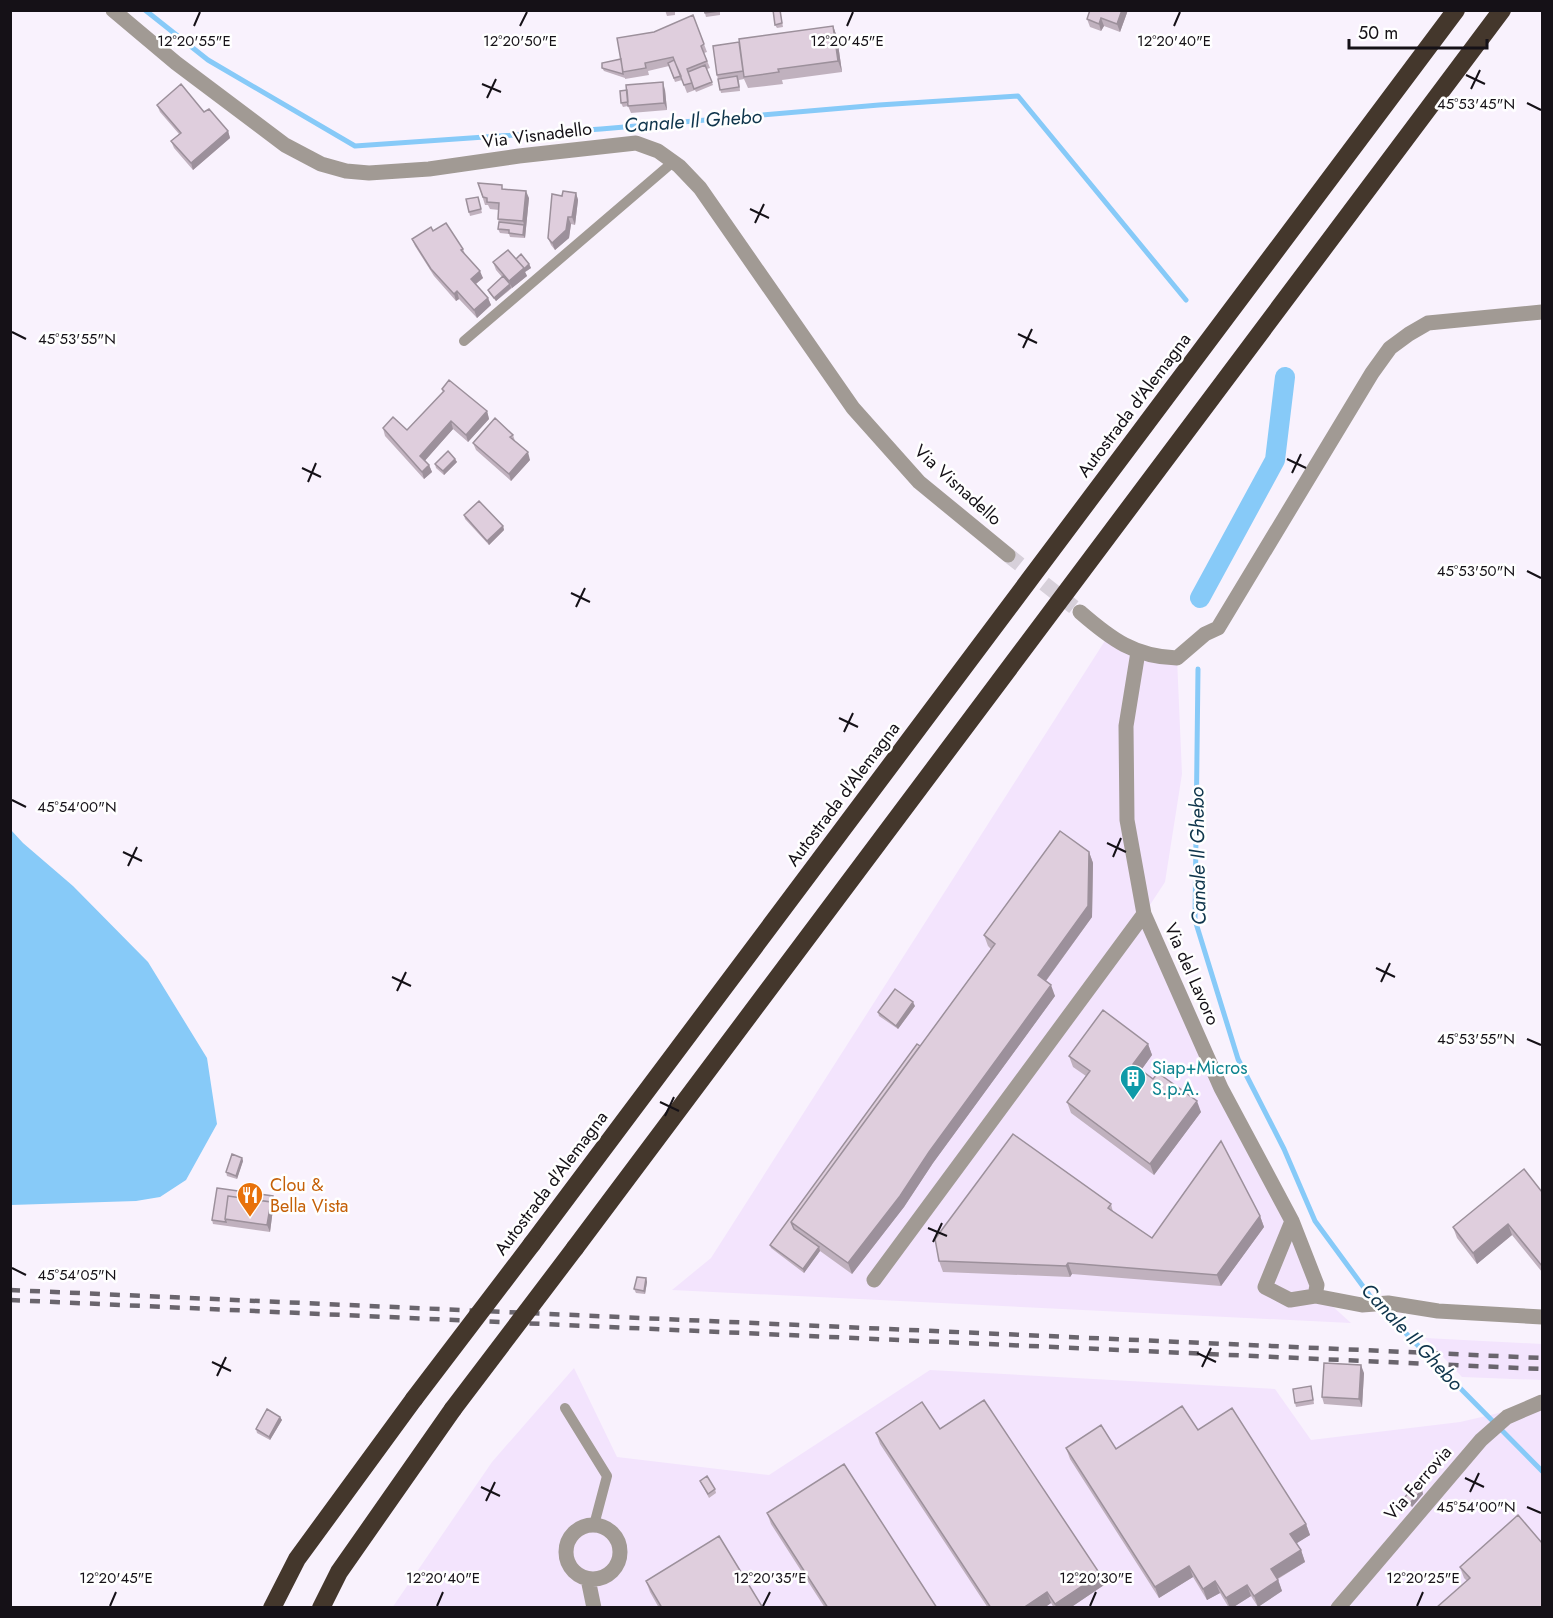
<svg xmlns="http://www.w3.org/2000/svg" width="1553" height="1618" font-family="Jost,sans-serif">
	<rect width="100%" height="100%" fill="#f9f2fd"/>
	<path fill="#f3e4fd" d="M1108,636L1177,658L1182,774L1165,882L1144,914L1320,1295L1351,1323L672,1290L711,1258Z
		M1425,1338L1542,1344V1380L1462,1377Z
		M574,1368L617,1457L769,1475L930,1370L1275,1389L1311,1440L1460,1422L1542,1403V1607L392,1608L492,1462Z"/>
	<path fill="#87caf8" d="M11,830L23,843L73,886L148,962L207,1058L217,1124L186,1180L160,1197L136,1201L11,1205Z"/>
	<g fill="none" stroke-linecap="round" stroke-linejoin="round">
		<path stroke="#87caf8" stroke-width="5" d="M145,10L208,60L355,146L601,129L879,105L1018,96L1186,300
			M1198,669L1195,920L1238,1059L1284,1149L1315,1221L1373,1300L1542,1471"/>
		<path stroke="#87caf8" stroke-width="20" d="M1200,598L1275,460L1285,377"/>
		<path stroke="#d7d0da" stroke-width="15" stroke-dasharray="15 8" stroke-linecap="butt" d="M1008,555L1080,612"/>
		<path stroke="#a19a94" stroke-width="10" d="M464,341L673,162
			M565,1408L607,1476L594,1525"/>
		<path stroke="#a19a94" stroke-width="15" d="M113,10L176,63L285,145L321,164L346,171L369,173L429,169L519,156L636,143L658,151L679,166L700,188L853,408L919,482L1008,555
			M1080,612C1111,639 1135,657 1177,658L1205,634L1218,628L1372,373L1390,348L1409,334L1428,323L1542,312
			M1138,652L1126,726L1127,820L1144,914L1221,1088L1292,1221L1317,1285L1315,1296L1290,1300L1265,1287L1292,1221
			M874,1280L1144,914
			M1315,1296L1362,1305L1388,1303L1438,1311L1542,1317
			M566 1552a27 27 0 1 1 54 0a27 27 0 1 1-54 0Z
			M588,1579L594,1608
			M1338,1608L1481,1440L1507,1417L1542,1402"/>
		<path stroke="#44372c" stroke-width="18" d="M532,1244L1456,10
			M575,1248L1502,10
			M272,1608L297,1559L414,1399
			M321,1608L339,1572L453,1409"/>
		<path stroke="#6a656d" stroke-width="4.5" stroke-dasharray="10 10" stroke-linecap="butt" d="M10,1290L1542,1358
			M10,1300L1542,1369"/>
		<path stroke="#44372c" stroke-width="18" d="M414,1399L532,1244
			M453,1409L575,1248"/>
	</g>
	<path fill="#c0b1be" d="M665,10H675V15L667,16Z
		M704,10H720V15L706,17Z
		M780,10L783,27L777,28L775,25Z
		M1128,10L1120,32L1104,26L1101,31L1090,27L1087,19Z
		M693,15L707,52L704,53L710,68L707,69L713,85L696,92L695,90L687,93L682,80L675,82L669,66L648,71L649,75L625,79V78L604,71L602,68L621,59L654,32Z
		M833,26L837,37L842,72L782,80L783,84L748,88L744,79L739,80L740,91L721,93L717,75L739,42Z
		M665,90L667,110L631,113L628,106L623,107L621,103Z
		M157,105L204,112L228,131L230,138L193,170L174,148L171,141L179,134L160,112Z
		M478,183L503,189L529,198L525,238L510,237L509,234L500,233L498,229L499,222L498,219L499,210L490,209L488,205H485Z
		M576,193L578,200L575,225L571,224L569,238L555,250L551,245L548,238L562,194Z
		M478,197L482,213L470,216L469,212Z
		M433,231L463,249L465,254L483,278L476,284L488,298L491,305L477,318L459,299L456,301L434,276L415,246L412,239Z
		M516,259L529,264L531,268L525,272L527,276L496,301L489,293L488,290L502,277L496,270L493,262Z
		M442,389L487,411L489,419L468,442L453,429L425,460L429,465L432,472L424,479L385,436L383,428L407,430L443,393Z
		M513,435L515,441L530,460L511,481L476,450L473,443Z
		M455,459L457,462L444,475L436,468L435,464Z
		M464,515L503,526L504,530L489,545L465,519Z
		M1089,852L1093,863L1092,917L1046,981L1055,996L933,1163L904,1207L852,1274L820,1251L804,1273L771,1248L770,1245L920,1046L991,949L988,946L984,935Z
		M915,1006L898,1029L879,1016L878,1012Z
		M1148,1044L1152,1055L1141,1070L1201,1112L1154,1175L1071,1113L1067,1102L1086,1076L1073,1067L1069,1056Z
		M242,1158L243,1161L237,1179L227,1176L226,1172Z
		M1542,1192V1272L1512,1235L1477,1264L1457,1238L1453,1227Z
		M273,1196L274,1199L273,1209L270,1232L213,1224L212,1220Z
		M1111,1204L1113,1212L1152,1238L1260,1216L1264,1227L1221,1286L1072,1274L1070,1277L943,1272L939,1261Z
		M646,1278L647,1282L645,1294L636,1293L634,1289Z
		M1364,1373L1362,1407L1324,1404L1322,1397Z
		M1312,1390L1314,1404L1296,1407L1295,1403Z
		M280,1417L282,1420L270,1440L257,1433L256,1429Z
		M940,1429L1100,1574L1104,1585L1070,1608H1054L1051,1603L1044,1608H988L880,1444L876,1433Z
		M1066,1448L1116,1449L1306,1524L1310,1535L1296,1543L1301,1550L1305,1562L1278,1579L1282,1591L1258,1607L1251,1596L1232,1608H1229L1220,1593L1207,1600L1193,1577L1159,1598L1070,1459Z
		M700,1481L715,1489L716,1493L709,1498Z
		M1422,1490L1423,1494L1412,1507L1406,1501L1404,1498Z
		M767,1513L937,1608H825L771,1524Z
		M1542,1543L1467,1581L1464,1578L1460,1567Z
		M646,1581L763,1608H659L650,1592Z"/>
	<path fill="#9c909b" d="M1122,10H1128L1120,32L1117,24Z
		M1101,18L1104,26L1101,31L1099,24Z
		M833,26L837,37L842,72L838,61Z
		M663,82L665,90L667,110L664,103Z
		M228,131L230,138L193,170L191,163Z
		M526,191L529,198L525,238L523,235L524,225L523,221Z
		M576,193L578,200L575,225L572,217Z
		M568,217L571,224L569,238L555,250L552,243Z
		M529,264L531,268L525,272L527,276L512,288L509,281Z
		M480,271L483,278L473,286L471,279Z
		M510,284L511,288L496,301L494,298Z
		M457,291L459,299L456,301L454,294Z
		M488,298L491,305L477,318L474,310Z
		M487,411L489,419L468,442L466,435Z
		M451,421L453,429L423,463L420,456Z
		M528,452L530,460L511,481L509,474Z
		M455,459L457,462L444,475L443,471Z
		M429,465L432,472L424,479L422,472Z
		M503,526L504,530L489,545L487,541Z
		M1089,852L1093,863L1092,917L1042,986L1038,975Z
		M1051,985L1055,996L933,1163L904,1207L852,1274L848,1263Z
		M913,1002L915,1006L898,1029L896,1026Z
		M1148,1044L1152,1055L1137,1076L1133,1064Z
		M1197,1101L1201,1112L1154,1175L1150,1164Z
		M242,1158L243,1161L237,1179L236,1176Z
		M271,1202L273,1209L270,1232L267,1225Z
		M1260,1216L1264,1227L1221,1286L1217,1275Z
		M1508,1224L1512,1235L1477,1264L1473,1253Z
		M819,1247L820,1251L804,1273L803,1269Z
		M1068,1263L1072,1274L1070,1277L1066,1266Z
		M646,1278L647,1282L645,1294L644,1291Z
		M1361,1365L1364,1373L1362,1407L1359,1399Z
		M280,1417L282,1420L270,1440L269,1437Z
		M1422,1490L1423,1494L1412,1507L1410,1503Z
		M1306,1524L1310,1535L1294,1545L1290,1534Z
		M1301,1550L1305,1562L1275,1580L1271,1569Z
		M1189,1566L1193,1577L1159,1598L1155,1587Z
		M1100,1574L1104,1585L1070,1608H1056L1055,1604Z
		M1278,1580L1282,1591L1258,1607L1254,1596Z
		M1215,1581L1220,1593L1207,1600L1203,1589Z
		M1247,1585L1251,1596L1232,1608H1230L1226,1598Z
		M1047,1592L1051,1603L1044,1608H1023Z"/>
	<path fill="#dfcedd" stroke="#9c909b" stroke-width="1.5" d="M704,10H719V11L705,13Z
		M773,10H780L782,23L775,25Z
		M1090,10H1122L1117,24L1101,18L1099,24L1087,19Z
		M693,15L704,44L701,46L707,61L687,69L692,83L684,85L673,57L645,63L646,68L623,72L617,38L654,32Z
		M833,26L838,61L778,69L779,72L744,77L739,39Z
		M739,42L743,71L717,75L713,46Z
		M621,59L623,74L602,68V63Z
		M674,60L681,76L674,78L668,63Z
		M705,65L712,82L694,89L688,72Z
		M737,76L739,87L720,90L718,79Z
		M663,82L664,103L628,106L626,85Z
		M181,84L204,112L209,109L228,131L191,163L171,141L181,133L157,105Z
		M627,90L628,102L621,103L620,91Z
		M478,183L502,185V189L526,191L523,221L498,219L499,203L487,202V198L483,197Z
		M563,191L576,193L572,217H568L566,230L552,243L548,238L552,194L562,196Z
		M478,197L481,209L469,212L466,199Z
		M499,222L524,225L523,235L509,233V230L498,229Z
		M446,223L463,249L461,250L480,271L471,279L488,298L474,310L457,291L454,294L431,269L412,239L431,227L433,231Z
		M508,250L524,268L509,281L493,262Z
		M521,254L529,264L523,270L524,268L516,259Z
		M503,276L510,284L494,298L488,290Z
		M449,380L487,411L466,435L451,421L420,456L429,465L422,472L383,428L393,417L407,430L444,391L442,389Z
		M495,418L513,435L510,437L528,452L509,474L473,443Z
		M448,451L455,459L443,471L435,464Z
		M479,501L503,526L487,541L464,515Z
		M1060,831L1089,852L1088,906L1038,975L1051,985L929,1152L900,1196L848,1263L791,1222L995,944L984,935Z
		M895,989L913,1002L896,1026L878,1012Z
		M1103,1010L1148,1044L1133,1064L1153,1079L1158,1073L1197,1101L1150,1164L1067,1102L1090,1071L1069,1056Z
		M917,1044L920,1046L791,1222L794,1229L819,1247L803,1269L770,1245Z
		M1013,1134L1111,1204L1108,1208L1152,1238L1221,1141L1260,1216L1217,1275L1068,1263L1066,1266L939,1261L935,1239Z
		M232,1154L242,1158L236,1176L226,1172Z
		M1524,1169L1542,1192V1266L1508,1224L1473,1253L1453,1227Z
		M217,1188L273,1196L272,1205L271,1202L228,1196L225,1219L226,1222L212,1220Z
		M228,1196L271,1202L267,1225L225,1219Z
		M637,1277L646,1278L644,1291L634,1289Z
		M1324,1363L1361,1365L1359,1399L1322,1397Z
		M1311,1386L1313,1400L1295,1403L1293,1389Z
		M984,1400L1100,1574L1055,1604L1047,1592L1023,1608H991L876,1433L922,1402L940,1429Z
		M1182,1406L1198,1430L1232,1408L1306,1524L1290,1534L1301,1550L1271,1569L1278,1580L1254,1596L1247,1585L1226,1598L1215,1581L1203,1589L1189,1566L1155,1587L1066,1448L1101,1425L1116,1449Z
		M267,1409L280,1417L269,1437L256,1429Z
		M844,1464L937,1608H828L767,1513Z
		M707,1476L715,1489L708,1494L700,1481Z
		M1416,1485L1422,1490L1410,1503L1404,1498Z
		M1518,1515L1542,1543V1608H1436L1470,1578L1460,1567Z
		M719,1536L763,1608H662L646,1581Z"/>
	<path fill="none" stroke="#151117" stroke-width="2" d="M194,26L200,12M520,26L527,12M847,26L853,12M1174,26L1180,12M1466,75L1485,84M482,84L501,92M1471,89L1480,70M487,98L496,79M1527,103L1541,110M750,209L769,218M755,223L764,204M12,332L26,339M1018,334L1037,343M1023,348L1032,329M1287,459L1306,468M302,468L321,477M1292,473L1301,454M308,482L316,463M1527,571L1541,578M571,593L590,602M576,607L585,588M839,718L858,727M844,732L853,713M12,800L26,807M1107,843L1126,852M123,852L142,861M1113,857L1121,838M128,866L137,847M1376,968L1395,977M392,977L411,986M1381,982L1390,963M397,991L406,972M1527,1039L1541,1045M660,1102L679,1111M665,1116L674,1097M928,1228L947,1236M933,1242L942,1223M12,1268L26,1275M1197,1353L1216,1362M212,1362L231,1371M1202,1367L1211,1348M217,1376L226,1357M1465,1478L1484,1487M481,1487L500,1496M1470,1492L1479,1473M486,1501L495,1482M1527,1507L1541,1513M110,1606L116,1592M437,1606L443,1592M763,1606L770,1592M1090,1606L1096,1592M1417,1606L1423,1592"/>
	<defs>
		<g id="building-pin" transform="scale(1.35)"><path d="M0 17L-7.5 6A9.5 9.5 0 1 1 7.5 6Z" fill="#0f9aa8" stroke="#fff"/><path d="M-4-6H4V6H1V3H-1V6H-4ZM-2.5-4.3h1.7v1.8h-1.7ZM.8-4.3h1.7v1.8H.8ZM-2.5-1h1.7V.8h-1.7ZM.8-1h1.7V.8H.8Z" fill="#fff"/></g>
		<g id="restaurant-pin" transform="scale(1.35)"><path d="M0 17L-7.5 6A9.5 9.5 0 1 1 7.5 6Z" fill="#e8710a" stroke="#fff"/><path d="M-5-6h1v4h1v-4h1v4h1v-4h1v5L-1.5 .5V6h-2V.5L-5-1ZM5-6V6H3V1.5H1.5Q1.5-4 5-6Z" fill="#fff"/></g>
	</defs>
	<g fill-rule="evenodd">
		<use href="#building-pin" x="1133" y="1078"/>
		<use href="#restaurant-pin" x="250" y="1195"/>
	</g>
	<g text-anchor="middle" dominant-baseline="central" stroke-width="5" stroke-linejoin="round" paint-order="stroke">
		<g font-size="18" fill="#151117" stroke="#fff">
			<text transform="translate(537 135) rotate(-7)">Via Visnadello</text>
			<text transform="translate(1134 405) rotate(-53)">Autostrada d'Alemagna</text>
			<text transform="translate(958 485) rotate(42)">Via Visnadello</text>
			<text transform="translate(843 794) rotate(-53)">Autostrada d'Alemagna</text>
			<text transform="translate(1192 974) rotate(66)">Via del Lavoro</text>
			<text transform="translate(551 1183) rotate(-53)">Autostrada d'Alemagna</text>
			<text transform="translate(1418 1483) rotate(-49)">Via Ferrovia</text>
		</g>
		<g font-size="18" fill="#0d838f" stroke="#fff" text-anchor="start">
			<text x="1152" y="1068">Siap+Micros<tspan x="1152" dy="21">S.p.A.</tspan></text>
		</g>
		<g font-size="18" fill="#c56008" stroke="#fff" text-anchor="start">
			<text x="270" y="1185">Clou &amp;<tspan x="270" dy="21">Bella Vista</tspan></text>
		</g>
		<g font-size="20" font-style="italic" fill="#0f354c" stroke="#fff">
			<text transform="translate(693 121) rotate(-4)">Canale Il Ghebo</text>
			<text transform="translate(1198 856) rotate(-91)">Canale Il Ghebo</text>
			<text transform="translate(1412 1337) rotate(47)">Canale Il Ghebo</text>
		</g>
	</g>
	<g font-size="15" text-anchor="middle" fill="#151117" stroke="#fff" stroke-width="5" stroke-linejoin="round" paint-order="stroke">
		<text x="194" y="46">12°20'55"E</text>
		<text x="520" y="46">12°20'50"E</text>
		<text x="847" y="46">12°20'45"E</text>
		<text x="1174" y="46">12°20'40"E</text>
		<text x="1476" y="109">45°53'45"N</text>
		<text x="77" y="344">45°53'55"N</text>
		<text x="1476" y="576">45°53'50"N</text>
		<text x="77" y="812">45°54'00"N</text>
		<text x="1476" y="1044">45°53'55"N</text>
		<text x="77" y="1280">45°54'05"N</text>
		<text x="1476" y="1512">45°54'00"N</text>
		<text x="116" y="1583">12°20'45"E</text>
		<text x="443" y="1583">12°20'40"E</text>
		<text x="770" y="1583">12°20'35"E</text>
		<text x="1096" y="1583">12°20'30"E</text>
		<text x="1423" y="1583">12°20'25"E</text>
	</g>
	<rect width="1553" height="1618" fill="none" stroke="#151117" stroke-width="24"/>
	<path d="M1349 39v9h138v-9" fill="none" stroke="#151117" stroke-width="3"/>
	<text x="1358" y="39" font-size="18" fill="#151117" stroke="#ffffff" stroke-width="4.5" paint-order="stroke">50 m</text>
</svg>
